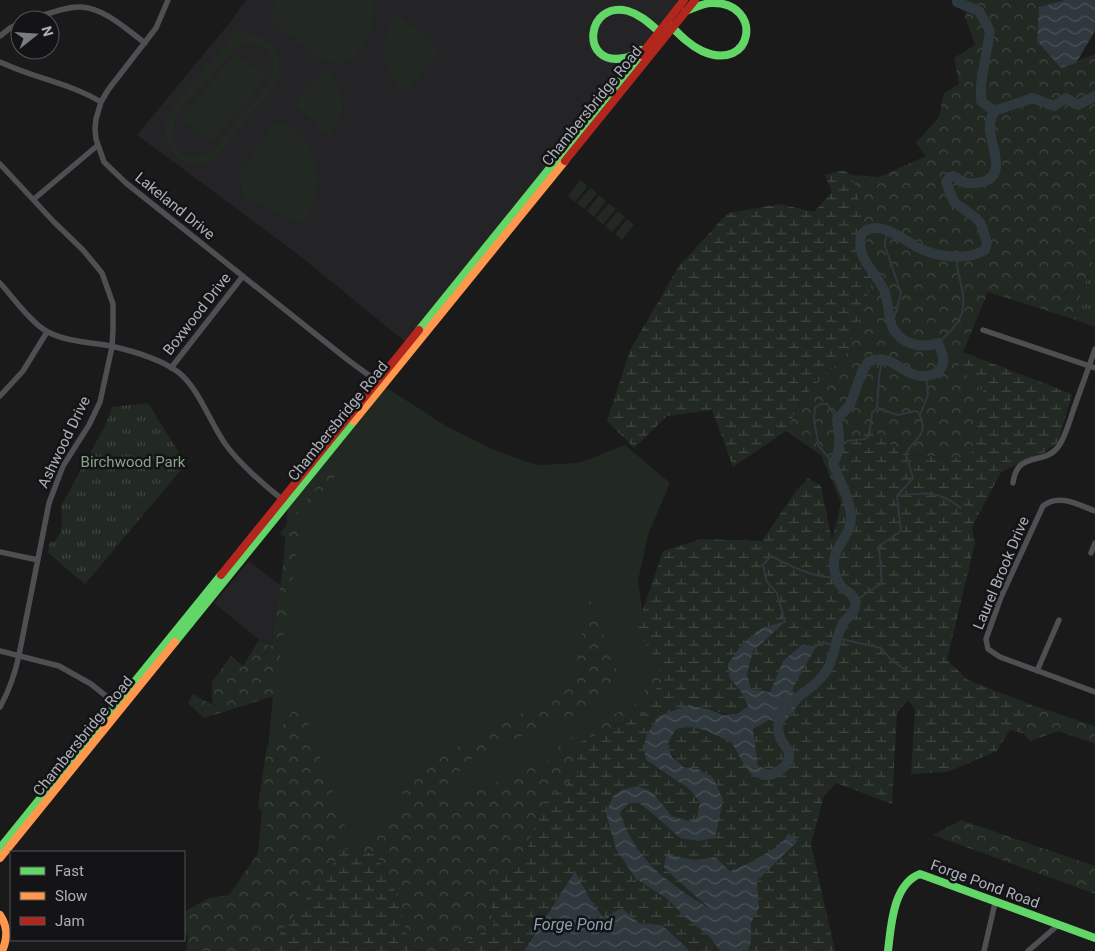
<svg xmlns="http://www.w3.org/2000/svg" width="1095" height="951" font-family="Roboto,sans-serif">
	<defs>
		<pattern id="forest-crowns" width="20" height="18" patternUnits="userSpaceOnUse" patternTransform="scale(1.25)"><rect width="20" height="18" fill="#222822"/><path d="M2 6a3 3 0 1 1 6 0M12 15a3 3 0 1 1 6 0" fill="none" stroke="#3f4540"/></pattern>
		<pattern id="wetland-marsh" width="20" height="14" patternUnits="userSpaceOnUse" patternTransform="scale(1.25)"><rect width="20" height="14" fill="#222822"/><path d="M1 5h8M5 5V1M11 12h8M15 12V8" fill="none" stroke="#3f4540"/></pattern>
		<pattern id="park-tufts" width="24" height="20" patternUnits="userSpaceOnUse" patternTransform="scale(1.25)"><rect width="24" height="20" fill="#222822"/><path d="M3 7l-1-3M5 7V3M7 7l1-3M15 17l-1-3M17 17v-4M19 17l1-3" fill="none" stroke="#3f4540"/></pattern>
		<pattern id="water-waves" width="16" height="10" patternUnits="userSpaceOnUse" patternTransform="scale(1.25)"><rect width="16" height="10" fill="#2f383d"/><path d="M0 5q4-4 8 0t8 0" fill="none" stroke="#4a5257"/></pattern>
	</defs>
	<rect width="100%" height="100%" fill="#1a1a1a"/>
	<path fill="#242426" d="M246,0H685L408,344L296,253L137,135L231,21Z
		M249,561L280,585L271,648L259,640L214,603Z"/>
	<path fill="#222822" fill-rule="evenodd" d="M275,0H373L374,14L371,33L363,47L353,57L343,64L324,61L277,26L271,18L270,12Z
		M397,13L438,47V54L404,93C378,67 379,43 397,13Z
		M238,30C244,35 249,33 256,35C280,43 284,63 277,84L214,160L191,166C164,152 159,134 172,107ZM251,43C272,48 277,63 269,83L214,148C184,170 165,145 177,114L234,50L242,45Z
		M236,54L266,77L212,143L181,119Z
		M325,68C344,92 351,111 329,136L294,104Z
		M275,121C283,125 292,128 299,134C320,152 321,184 312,209C310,214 304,220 300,224L243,195L239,174Z
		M580,180L588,186L575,202L568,196Z
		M590,188L597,193L584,209L577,203Z
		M599,195L606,201L594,217L587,211Z
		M609,203L616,209L603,225L596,218Z
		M618,211L625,217L612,232L605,226Z
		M627,219L634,224L622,240L615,234Z
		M384,386L449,428L497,451L536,465L579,463L625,445L670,483L648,535L638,581L643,615L662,672L651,702L544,775L357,851L367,887L389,951H246L249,948L272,706L288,504Z"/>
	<path fill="url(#forest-crowns)" d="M959,0H1065L1039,7L1061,67L1095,54V262L1093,261L1073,319L988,292L963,352L959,367L985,393L970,458L903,455L845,445L831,479L821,455L786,431L802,398L846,355L867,252L865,225L852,175L879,177L926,156L916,143L939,117L944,93L959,84L954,58L975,45L965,17L966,12L962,9Z
		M330,471L336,475L302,515L274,696L204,718L188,703L193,694L212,705V682L231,656L243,666L259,640L271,647L287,539L280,533Z
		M589,598L622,684L588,710L476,754L452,779V801L547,761L560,744L636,703L657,673L654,656L665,683L652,691L645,713L576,744L578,774L542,804L523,862L488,891L494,924L464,945L461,951H410L399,899L376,854L344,849L267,951H186L188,935L184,934V912L209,898L229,895L265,843L268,819L258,806L267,747L300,701L345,826L320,857L344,849L405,813L402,788L427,763L572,687Z
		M1032,705L1095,726V744L1059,731L1030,741L1023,733Z
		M961,820L1095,866V894L933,835Z"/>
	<path fill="url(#wetland-marsh)" d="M842,170L852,175L865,225L867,252L873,280L846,355L802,398L786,431L733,467L712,410L667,416L634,448L607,421L630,350L679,266L728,213L779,204L814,212L832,192L825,175Z
		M963,352L1072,394L1058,442L1045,452L1001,472L972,527L975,543L947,660L968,680L1032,705L1023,733L1010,730L997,751L947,772L911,774L915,710L908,700L897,713L892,804L836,783L824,796L811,844L835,951H748L751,942V923L759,908L757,881L798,841L787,833C787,834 784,840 784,841C776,850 741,868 730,871L715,857L694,860L712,910C678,889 650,871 628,835C624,829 622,820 620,813L628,804L639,803L651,812L680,838L715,837L698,769C679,766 673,762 668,743L676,729L690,727L705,730L732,743L745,767L754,777L776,771L758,766L753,729L769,720L784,723L801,701L793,696V688L816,647L783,661L770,692L751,690L747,674L753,651L784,622L762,628L729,677L742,693L748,706C732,717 727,715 709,709C703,707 696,706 689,705L646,760L689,789L700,802L697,817L689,821L672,816L653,793L613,796L636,879L666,898L687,919L709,936L720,951H690L662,925L639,923L622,909L605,918L592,902L575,871L524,951H461L464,945L494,924L488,891L523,862L542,804L578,774L576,744L645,713L652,691L665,683L654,656L636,630L663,551L701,539L762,541L796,491L808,478L821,486L832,540L841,503L831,479L845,445L872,429L903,455L970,458L985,393L959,367Z
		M344,849L376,854L399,899L410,951H267Z"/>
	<path fill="url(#park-tufts)" d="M1093,261L1095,262V327L1073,319Z
		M148,403L186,464L85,584L48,553L49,543L55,541L60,533L62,522L61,506L105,426L112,407Z"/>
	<path fill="url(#water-waves)" d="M1065,0H1095V31L1076,63L1061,68L1037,41L1039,7Z
		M786,621L753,651L747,674L751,689L770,692L783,661L803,644L816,647L793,688V696L802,700L784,723L769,720L753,729L758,766L776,772L769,780L754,777L745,767L732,743L705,730L690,727L676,729L668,743L672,757L684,767L698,769L714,779L723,800L715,838L698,841L680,838L651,812L639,803L628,804L620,813C635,860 668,883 709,908L664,868L666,854L694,860L715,857L730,871C741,868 776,850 784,840C786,838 786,836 788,833L798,841L757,881L759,908L751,923V942L748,951H720L709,936L687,919L666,898L636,879L616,849L606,813L613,796L622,790L638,786L653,793L672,816L689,821L697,817L700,802L689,789L646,760L644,746L647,734L659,716L689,705L708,709L724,715L738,713L748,706L742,693L729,677L728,664L742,644L762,628Z
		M575,871L592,902L604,918L622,908L639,923L662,925L690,951H524Z"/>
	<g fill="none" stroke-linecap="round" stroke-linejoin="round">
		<path stroke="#2f383d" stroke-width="2" d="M888,230L885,241V246L901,293L892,326
			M938,343C956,327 968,315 962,289C960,278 956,269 957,258
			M877,408L898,415L915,411L918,412C933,437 909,440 906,455L913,478L897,496
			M920,415L928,395L926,377
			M839,447L847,441L865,439L869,436L872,413L877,408L879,378L882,359
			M833,463L819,446L814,421L815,408L820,404H827L837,419
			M855,601L882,583L879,546L901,531L897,496C925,492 938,490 961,508
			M785,622L777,593L767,582L763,565L771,556C792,567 812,577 837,578
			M837,638L881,648L892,661L906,670
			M814,648L823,642L834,646"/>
		<path stroke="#2f383d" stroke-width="10" d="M957,0V2L979,11L990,31L981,84V101L994,111
			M994,111L1033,98L1054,106L1066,98L1078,105L1095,96
			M763,775C774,776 791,767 789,753C788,749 786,747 783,743C778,735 777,724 780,714C783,704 795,700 802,694C811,688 821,679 827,670C835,656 835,638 843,623C848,616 858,611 855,601C853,593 847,592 842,587C838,583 834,573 834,566C832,552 845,540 849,528C857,509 838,480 833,463C842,450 839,434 837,419L850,405L862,372L868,362C896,349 905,387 937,373C947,364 943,354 938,343C918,350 895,342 890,320C888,309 888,300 884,290C878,277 866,266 862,254C861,248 858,237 863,233C879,218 905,241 919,248C937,257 967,261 985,250L987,243L981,224L976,218L954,202L946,182L949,178L953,176C958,178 962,182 967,183C972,184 978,183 983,182C1007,175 991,146 990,130C989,123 991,118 994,111"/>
		<path stroke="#4e4f52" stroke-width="5.5" d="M168,0L156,28L108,90L101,102L96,119L95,129L96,139L104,162L126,183L348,360L378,382
			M28,20C43,16 65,6 81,7C104,8 126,29 145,43
			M0,36L10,28L20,23
			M0,62C33,78 70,83 101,102
			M0,164L54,222L83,250L102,273L113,304V330L112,347L100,402L89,425L63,466L49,503L19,655C15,674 9,691 0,707
			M34,199L98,145
			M0,283C12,296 32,324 48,332C67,342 90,342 111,346C133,351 159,358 178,372C199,388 210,423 226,445C239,463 265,486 283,500
			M983,330L1095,368
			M171,368L243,276
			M0,396L23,371L47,332
			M1013,483C1017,450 1044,466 1058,447C1065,438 1069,423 1073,411C1080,391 1088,370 1095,349
			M1095,511C1079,505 1059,493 1043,506L1001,597L986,639L988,649L1000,657L1095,692
			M0,552L38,560
			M1091,553L1095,543
			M0,651L59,666L91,684L116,704
			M1037,671L1059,620
			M984,951L995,903
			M1028,951L1058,925"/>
		<path stroke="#63d668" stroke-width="8" d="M669,24C679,34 689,45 702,51C754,74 764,2 712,3C703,3 694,8 686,11
			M641,50C636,53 630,57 624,58C579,67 586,0 628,11C642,15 652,26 663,35
			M419,330L641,55
			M175,642L354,421
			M0,848L221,575
			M888,951C891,926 893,884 920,874L1095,938"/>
		<path stroke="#ff974d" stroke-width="8" d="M354,421L565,161
			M0,858L175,642
			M0,915C8,927 8,938 2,951"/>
		<path stroke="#b3261e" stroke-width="8" d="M641,55L684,0
			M565,161L695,0
			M221,575L419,330"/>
	</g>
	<g text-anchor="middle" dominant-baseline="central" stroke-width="5" stroke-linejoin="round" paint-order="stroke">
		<g font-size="15" fill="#acb1b9" stroke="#141416">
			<text transform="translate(592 106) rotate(-51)">Chambersbridge Road</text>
			<text transform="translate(175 206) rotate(39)">Lakeland Drive</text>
			<text transform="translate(197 314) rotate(-52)">Boxwood Drive</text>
			<text transform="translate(338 421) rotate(-51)">Chambersbridge Road</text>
			<text transform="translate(64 442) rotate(-64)">Ashwood Drive</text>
			<text transform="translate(1001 573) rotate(-67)">Laurel Brook Drive</text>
			<text transform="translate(83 736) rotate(-51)">Chambersbridge Road</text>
			<text transform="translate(985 884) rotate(20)">Forge Pond Road</text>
		</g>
		<g font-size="15" fill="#86a385" stroke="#141416">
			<text x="133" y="462">Birchwood Park</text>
		</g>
		<g font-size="16" font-style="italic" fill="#86a1b1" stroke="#141416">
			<text x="573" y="924">Forge Pond</text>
		</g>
	</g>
	<rect x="10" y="851" width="175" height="90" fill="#141416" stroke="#515357"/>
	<rect x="20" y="867" width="25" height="8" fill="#63d668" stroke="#515357"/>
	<text x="55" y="876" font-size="15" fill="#acb1b9">Fast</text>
	<rect x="20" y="892" width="25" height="8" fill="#ff974d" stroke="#515357"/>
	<text x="55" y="901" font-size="15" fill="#acb1b9">Slow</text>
	<rect x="20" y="917" width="25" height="8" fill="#b3261e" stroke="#515357"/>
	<text x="55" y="926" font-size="15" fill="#acb1b9">Jam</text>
	<g transform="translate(35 35) rotate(73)"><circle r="24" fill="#141416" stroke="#515357"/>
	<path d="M0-4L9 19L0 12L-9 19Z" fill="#797c81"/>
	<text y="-8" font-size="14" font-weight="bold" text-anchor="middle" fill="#acb1b9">N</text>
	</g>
</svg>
